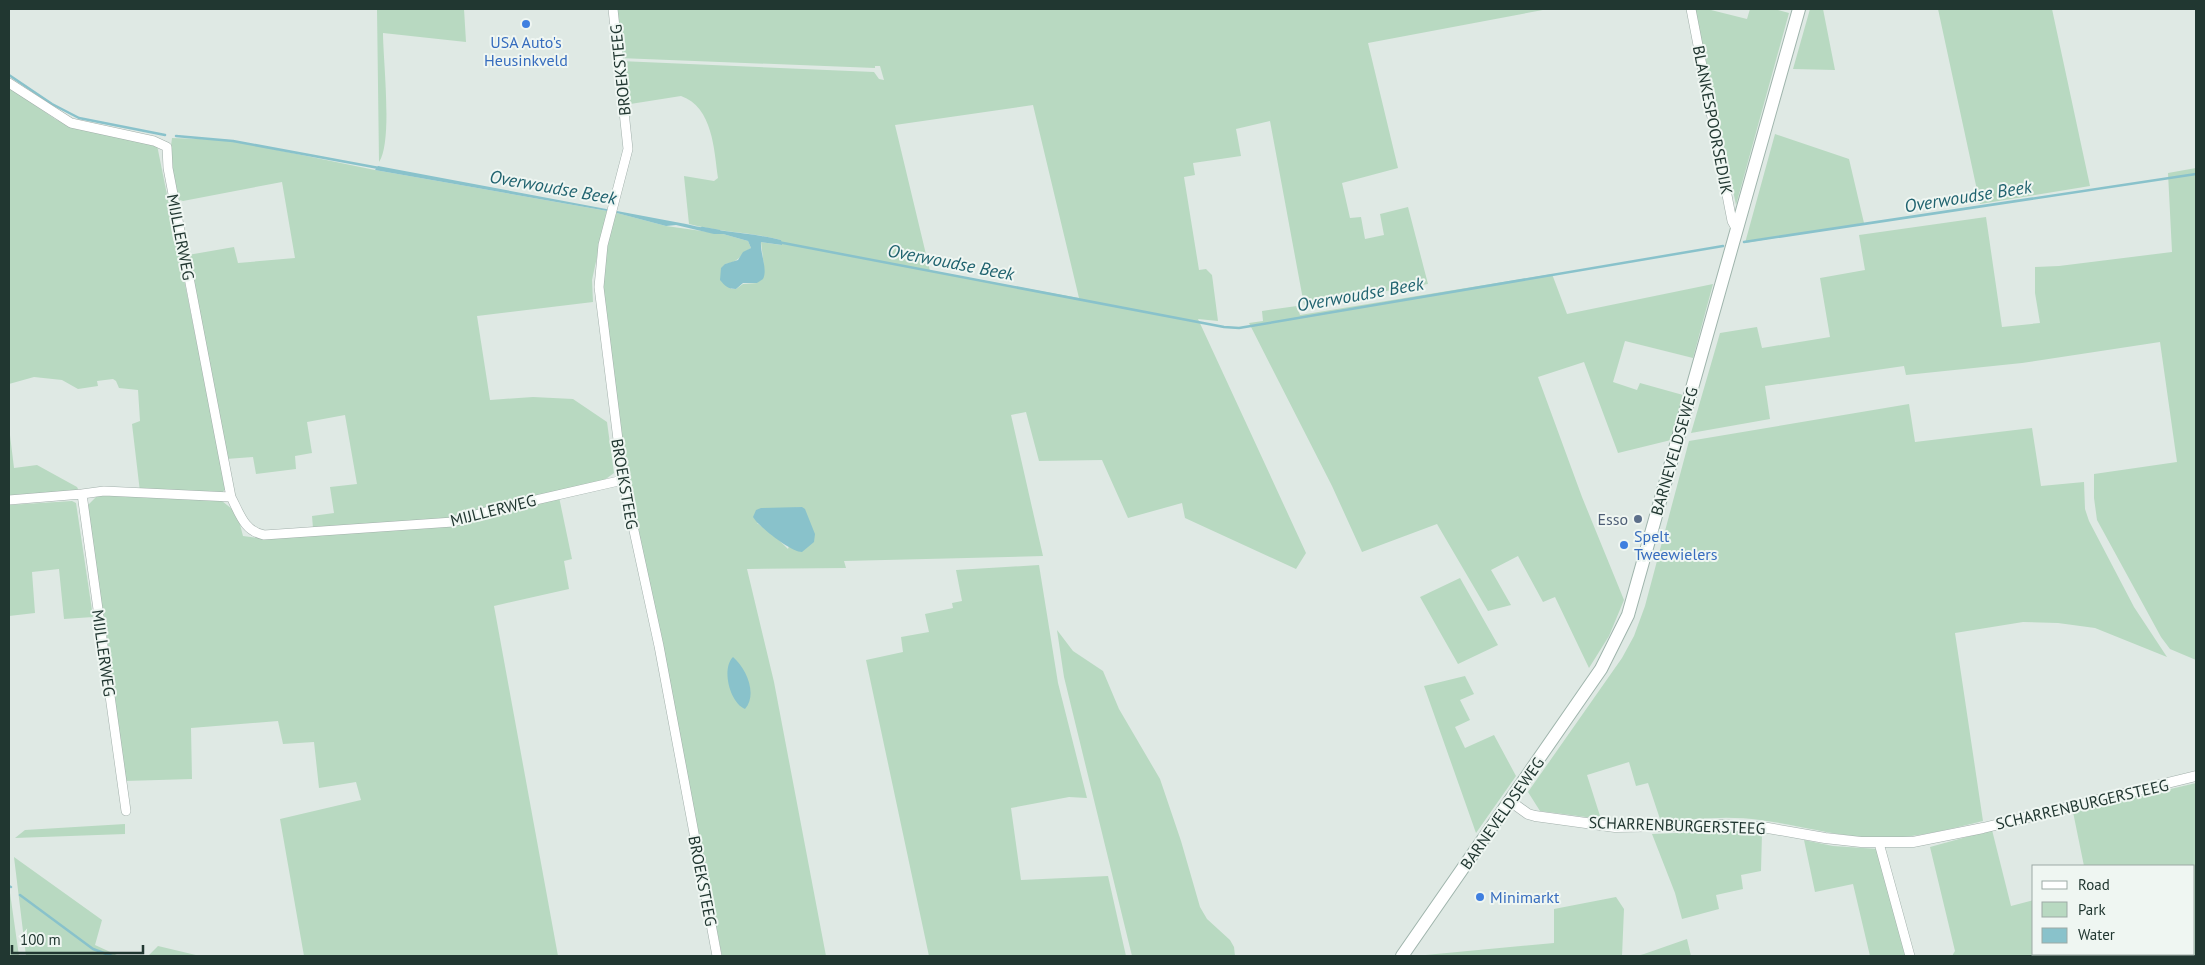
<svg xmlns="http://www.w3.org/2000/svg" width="2205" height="965" font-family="'PT Sans',sans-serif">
	<rect width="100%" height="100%" fill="#dfe9e4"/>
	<path fill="#b8d9c1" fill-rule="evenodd" d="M377,9H464L466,42L383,33C383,60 393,142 379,162Z
		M614,9H1548L1368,43L1398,168L1342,183L1350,218L1361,217L1365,239L1384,235L1380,214L1408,207L1428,284L1304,305L1270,121L1236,129L1241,156L1193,163L1195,175L1184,177L1199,270L1206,269L1212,275L1218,321L1198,319L1306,553L1296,569L1185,518L1182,503L1128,518L1102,460L1039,461L1026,412L1011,415L1043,556L844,561L846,568L747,569L774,682L826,956H722L618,440L600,282L613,212L666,226L723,234L748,241L751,248C740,254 740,262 725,264L731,289H736L743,284L757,283L764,267L761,242L781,245V240C750,232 719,232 689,224L684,176L714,181L718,178C714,150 713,107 681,96L624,105L620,61L874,72L879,79L884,80L880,66H875V68L619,58ZM1033,105L1079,298L930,271L895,125ZM802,507L788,549L774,535L757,523L788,509Z
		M1695,9H1707L1747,19L1750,9H1774L1789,13L1736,205Z
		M1810,9H1823L1835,70L1793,69Z
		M1938,9H2052L2090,186L1980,204Z
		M9,87L55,119L71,127L157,145L226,488L222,493L140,492L132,424L140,421L138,390L119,388L116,381L113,379L97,381L98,386L78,389L62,380L34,377L9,384Z
		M1775,134L1849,159L1864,223L1745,243Z
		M172,138L229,140L375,170L607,211L592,280L593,302L477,316L490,400L533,397L573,399L607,422L614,473L603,481L504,502L447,520L313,528L312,516L334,513L330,487L357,484L345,415L307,422L312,453L295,456L296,469L256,474L253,457L226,459L188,255L234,247L238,263L295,258L282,182L183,201L177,199L170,154Z
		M2196,168V660L2170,649L2161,637L2097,520L2094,498V474L2177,462L2160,342L2022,363L1906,375L1904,366L1765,386L1770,419L1691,433L1720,333L1757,327L1762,348L1830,337L1820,278L1865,270L1859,235L1986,217L2002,327L2040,323L2035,293V267L2059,266L2172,252L2168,173Z
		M1552,274L1567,314L1713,284L1693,358L1625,341L1613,382L1637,390L1640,383L1683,395L1671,440L1618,453L1584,362L1538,377L1582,497L1624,600L1609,636L1589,668L1555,597L1543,602L1518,556L1491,570L1511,605L1488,611L1437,524L1362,552L1332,486L1249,323L1263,321L1262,311L1297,306L1300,315Z
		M1909,404L1915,442L2032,428L2041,486L2084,482L2085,509L2089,521L2134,607L2167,657L2095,628L2058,623L2023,622L1955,633L1983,821C1949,829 1913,839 1877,838C1838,837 1799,825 1760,820C1729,815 1693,819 1661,822L1648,783L1636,786L1629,762L1587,775L1601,819L1540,811L1528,792L1622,658L1634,636L1645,606L1689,441Z
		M9,427L14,468L37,465L77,487L79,491L9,498Z
		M98,495L222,501L237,513L243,536L259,538L457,525L476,517L559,497L572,559L564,561L569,589L494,606L558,956H304L280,819L361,800L356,782L319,788L314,742L283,744L278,721L191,728L192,779L125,781L88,505Z
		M72,501L76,503L93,617L64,619L59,569L32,572L35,613L9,616V505Z
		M1039,565L1058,683L1087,798L1069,797L1011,808L1021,880L1108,876L1126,956H929L866,660L903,652L901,637L929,632L925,614L953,608L952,603L962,601L956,570Z
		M1460,578L1498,645L1458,664L1420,597Z
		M1057,630L1073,651L1103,671L1119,709L1160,779L1181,841L1200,907L1207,919L1230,940L1234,947L1235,956H1132L1064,677Z
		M1465,676L1474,694L1460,700L1470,720L1455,727L1465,748L1494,735L1516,776L1476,833L1424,686Z
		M2196,783V956H1952L1955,951L1930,847L1992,830L2011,906L2034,900V954H2194V866H2084L2073,812Z
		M125,824V834L15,838L25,830Z
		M1727,831L1762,833L1761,871L1741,875L1743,889L1716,895L1719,909L1682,919L1675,893L1652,834Z
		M1804,840L1833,846L1878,849L1907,956H1870L1853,884L1815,892Z
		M14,857L102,920L95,945L119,956H26Z
		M9,886L19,956H9Z
		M1616,897L1624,909L1622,956H1415L1554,943V909Z
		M1687,939L1691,956H1636L1644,954Z
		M158,946L200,956H148Z"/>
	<path fill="#89c2cb" d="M378,166L686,224C717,232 749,232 781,240L782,245L761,242C760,254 768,269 763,279L757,283H743L736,289C728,289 725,286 720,280L721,268L725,264L738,260L743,252L751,248L748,241L723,234H714L676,225L666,226L613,212L375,170Z
		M802,507L805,509L815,534L814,542L802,552C791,552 758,526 753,517L756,510L761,508Z
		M733,657C746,668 758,694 745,709C730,703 721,669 733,657Z"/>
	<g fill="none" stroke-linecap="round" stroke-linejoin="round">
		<path stroke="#89c2cb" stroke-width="2.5" d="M9,75L52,104L79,118L165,135
			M176,136L233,141L379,168
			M702,228L719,231
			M778,242L1224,327L1239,328L1723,246
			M1744,242L2196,174
			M9,886L11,887
			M20,895L93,949L112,956"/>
		<g stroke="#a2b0ab" stroke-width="10">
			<path id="minor" d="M613,9L628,149L603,245L599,287L623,480L659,646L717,956
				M1691,9L1732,221L1737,230
				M9,83L71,123L154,141L167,147L168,168L231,497
				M9,500L82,494
				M126,811L82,494L104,491L231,497C240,514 244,531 264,535L453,522L492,510L623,480
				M1879,843L1910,956"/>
		</g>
		<g stroke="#a2b0ab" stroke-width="11">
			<path id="tertiary" d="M1510,801L1528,814L1535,816L1615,827L1727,825L1768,828L1825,838L1861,842H1913L1983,828L2196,776"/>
		</g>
		<g stroke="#9fb4ac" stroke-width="14">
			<path id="secondary" d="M1402,956L1601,669L1628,615L1799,9"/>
		</g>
		<use href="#minor" stroke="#fff" stroke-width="9"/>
		<use href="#tertiary" stroke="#fff" stroke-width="10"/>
		<use href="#secondary" stroke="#fff" stroke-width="12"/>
	</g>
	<g fill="#3f7fe0" stroke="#eff6f2" stroke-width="2">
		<circle cx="526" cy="24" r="5"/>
		<circle cx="1624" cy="545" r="5"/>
		<circle cx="1480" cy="897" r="5"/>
	</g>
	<circle fill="#5c6f8a" stroke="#eff6f2" stroke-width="2" cx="1638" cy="519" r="5"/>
	<g text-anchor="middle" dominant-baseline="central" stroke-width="4" stroke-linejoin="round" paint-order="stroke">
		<g font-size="16" fill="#366cbe" stroke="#eff6f2" text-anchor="start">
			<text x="526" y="42" text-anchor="middle">USA Auto's<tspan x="526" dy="18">Heusinkveld</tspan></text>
			<text x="1634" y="536">Spelt<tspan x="1634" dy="18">Tweewielers</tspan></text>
			<text x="1490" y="897">Minimarkt</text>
		</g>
		<g font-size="16" fill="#213731" stroke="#eff6f2">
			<text transform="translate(620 70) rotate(-96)">BROEKSTEEG</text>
			<text transform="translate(1713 120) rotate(79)">BLANKESPOORSEDIJK</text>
			<text transform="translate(181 237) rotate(79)">MIJLLERWEG</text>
			<text transform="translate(1674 451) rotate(-74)">BARNEVELDSEWEG</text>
			<text transform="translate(625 484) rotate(80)">BROEKSTEEG</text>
			<text transform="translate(493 510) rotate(-14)">MIJLLERWEG</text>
			<text transform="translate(104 653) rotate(82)">MIJLLERWEG</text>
			<text transform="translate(2082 804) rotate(-13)">SCHARRENBURGERSTEEG</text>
			<text transform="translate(1502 813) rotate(-55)">BARNEVELDSEWEG</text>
			<text transform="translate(1677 825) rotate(2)">SCHARRENBURGERSTEEG</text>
			<text transform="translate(703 881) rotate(79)">BROEKSTEEG</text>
		</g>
		<g font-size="16" fill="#4e5e75" stroke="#eff6f2" text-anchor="end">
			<text x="1628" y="519">Esso</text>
		</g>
		<g font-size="18" font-style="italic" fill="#20636f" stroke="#eff6f2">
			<text transform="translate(553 187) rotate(10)">Overwoudse Beek</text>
			<text transform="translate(1968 196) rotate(-9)">Overwoudse Beek</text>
			<text transform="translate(951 262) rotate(11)">Overwoudse Beek</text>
			<text transform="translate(1360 294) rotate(-10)">Overwoudse Beek</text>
		</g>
	</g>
	<rect width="2205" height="965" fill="none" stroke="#213731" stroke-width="20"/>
	<rect x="2032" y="865" width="162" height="90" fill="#eff6f2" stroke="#9daaa5"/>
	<rect x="2042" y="881" width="25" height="8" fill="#ffffff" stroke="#9daaa5"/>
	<text x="2078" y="890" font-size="15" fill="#213731">Road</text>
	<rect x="2042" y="902" width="25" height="15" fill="#b8d9c1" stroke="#9daaa5"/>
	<text x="2078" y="915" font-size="15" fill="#213731">Park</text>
	<rect x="2042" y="928" width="25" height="15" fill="#89c2cb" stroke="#9daaa5"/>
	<text x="2078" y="940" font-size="15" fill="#213731">Water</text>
	<path d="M12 945v8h131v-8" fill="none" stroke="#213731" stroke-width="2.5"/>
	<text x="20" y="945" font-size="15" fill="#213731" stroke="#eff6f2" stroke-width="4" paint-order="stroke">100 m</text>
</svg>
